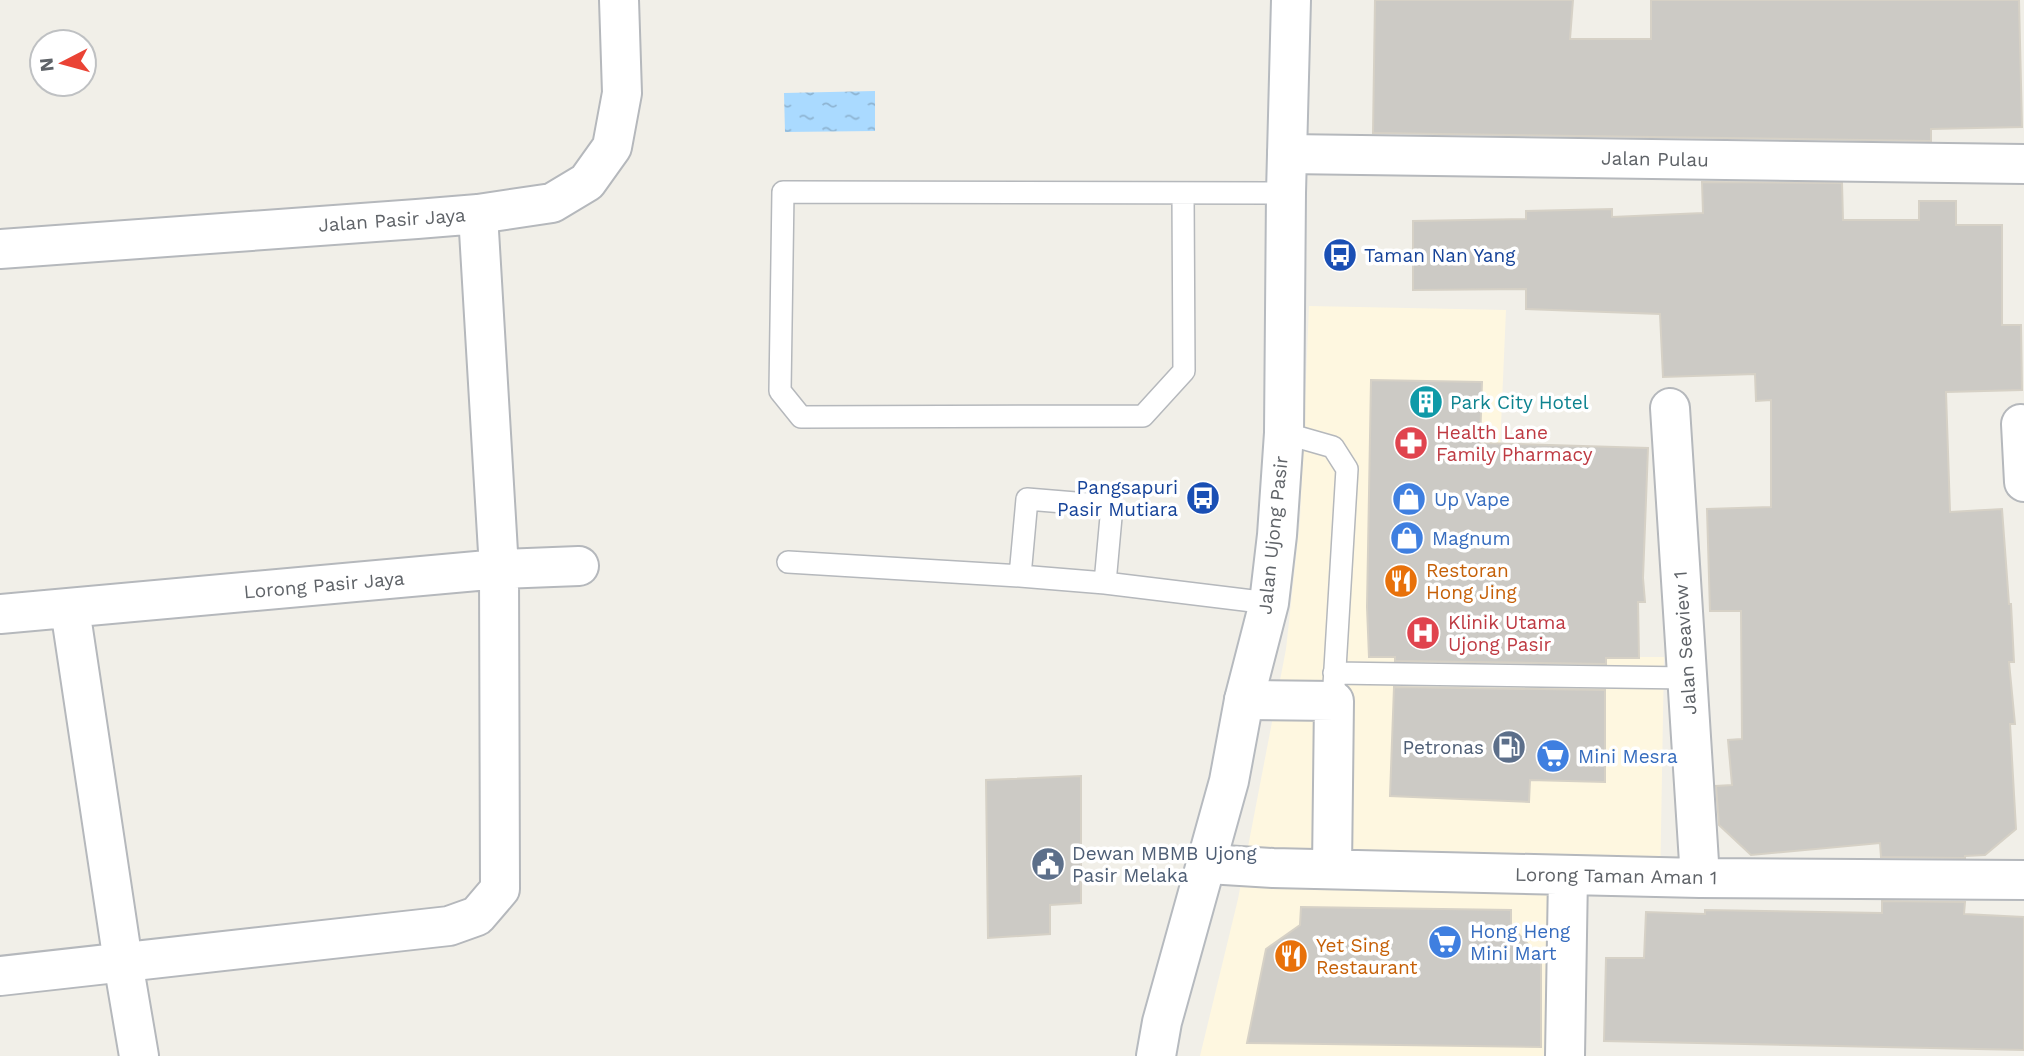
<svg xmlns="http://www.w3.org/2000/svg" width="2024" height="1056" font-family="'Work Sans',sans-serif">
	<defs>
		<pattern id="water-ripples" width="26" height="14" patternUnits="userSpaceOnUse" patternTransform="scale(1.75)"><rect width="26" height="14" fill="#aadaff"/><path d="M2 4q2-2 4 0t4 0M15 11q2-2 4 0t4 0" fill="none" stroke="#8eb4d2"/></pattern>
	</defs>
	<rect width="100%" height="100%" fill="#f1efe8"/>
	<path fill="#fef7e0" d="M1309,306L1506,310L1491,657H1664L1660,890L1553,889L1547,1056H1200L1238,899L1286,649L1300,520Z"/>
	<path fill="url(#water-ripples)" d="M875,91V131L785,132L784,93Z"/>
	<path fill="#cccac5" stroke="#d6d1c6" stroke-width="2" d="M1375,0H1573L1570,39H1651V0H2019L2022,127L1931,129V141L1373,133Z
		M1702,182L1842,183L1843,220H1919V201H1956V225H2002V325H2021L2022,390L1946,392L1950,512L2002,509L2009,604H2011L2014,662H2009L2015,724H2010L2016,829L1985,855L1965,856V858L1881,857L1880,843L1751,855L1719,825L1716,786L1732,785L1728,740L1742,739L1741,611H1710L1707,509L1771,507V400L1756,401L1755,374L1663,377L1660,314L1526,309V289L1413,290V221L1526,219V211L1612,209V217L1703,213Z
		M1371,380L1482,382L1480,443L1648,448L1643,578L1645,602H1638L1639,658H1606V664L1395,661V657H1369L1367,607Z
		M1394,687L1605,690V782L1530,780L1529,802L1390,796Z
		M1081,776V903L1050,905V934L988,938L986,780Z
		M1882,901L1965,902L1964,914L2024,917V1050L1604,1041L1606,958H1644L1646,912L1705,914V910L1882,913Z
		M1301,907L1511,910V926L1541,958V1047L1247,1043L1266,949L1300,925Z"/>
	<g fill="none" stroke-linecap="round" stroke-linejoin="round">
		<g stroke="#b5b8bc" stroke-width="24">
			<path id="lane" d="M1183,193L1184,371L1143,416L801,417L780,391L783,192L1286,193
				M1284,433L1333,447L1347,469L1334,685
				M788,562L1020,576
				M1105,583L1112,506L1027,499L1020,576L1105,583L1269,603
				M1334,673L1688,678"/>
		</g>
		<g stroke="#b5b8bc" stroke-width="42">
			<path id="street" d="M1287,154L2024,164
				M0,249L417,219L478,214L552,203L587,182L612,147L622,93L619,0
				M1670,408L1700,878
				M2021,424L2024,482
				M70,609L123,962L139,1056
				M0,614L499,569L579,566
				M1244,700L1334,701L1332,869
				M1208,864L1273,868L1700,878L2024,880
				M0,976L449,926L477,916L500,889L499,569L478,214
				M1565,1056L1568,875"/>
		</g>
		<g stroke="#b6babf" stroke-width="42">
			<path id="secondary" d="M1156,1056L1162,1022L1229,781L1244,700L1269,603L1277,535L1284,433L1286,193L1291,0"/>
		</g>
		<use href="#lane" stroke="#fff" stroke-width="21"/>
		<use href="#street" stroke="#fff" stroke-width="38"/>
		<use href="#secondary" stroke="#fff" stroke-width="38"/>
	</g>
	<defs>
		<g id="bus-disc" transform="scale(1.75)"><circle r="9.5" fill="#1a4fb4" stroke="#fff"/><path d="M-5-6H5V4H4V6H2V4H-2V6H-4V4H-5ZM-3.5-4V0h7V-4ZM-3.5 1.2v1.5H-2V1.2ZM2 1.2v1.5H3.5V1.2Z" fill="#fff"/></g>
		<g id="building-disc" transform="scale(1.75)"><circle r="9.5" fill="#0f9aa8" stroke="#fff"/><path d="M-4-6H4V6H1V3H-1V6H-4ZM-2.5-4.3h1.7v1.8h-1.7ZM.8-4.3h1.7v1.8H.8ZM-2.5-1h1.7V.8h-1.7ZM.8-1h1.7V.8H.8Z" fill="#fff"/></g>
		<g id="pharmacy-disc" transform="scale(1.75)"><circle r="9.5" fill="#e0444e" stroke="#fff"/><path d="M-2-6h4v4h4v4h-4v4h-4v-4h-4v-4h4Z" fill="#fff"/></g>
		<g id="shop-disc" transform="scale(1.75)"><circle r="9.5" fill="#3f7fe0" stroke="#fff"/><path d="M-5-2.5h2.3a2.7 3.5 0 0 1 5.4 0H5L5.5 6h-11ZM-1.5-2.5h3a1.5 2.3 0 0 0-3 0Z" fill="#fff"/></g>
		<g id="restaurant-disc" transform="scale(1.75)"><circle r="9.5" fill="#e8710a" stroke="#fff"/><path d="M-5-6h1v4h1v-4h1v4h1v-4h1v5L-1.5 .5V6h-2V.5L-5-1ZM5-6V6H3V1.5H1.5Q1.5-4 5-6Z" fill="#fff"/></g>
		<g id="hospital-disc" transform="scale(1.75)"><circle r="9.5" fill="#e0444e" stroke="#fff"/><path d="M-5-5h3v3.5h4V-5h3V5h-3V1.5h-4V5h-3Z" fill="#fff"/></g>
		<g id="fuel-disc" transform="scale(1.75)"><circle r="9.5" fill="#5c6f8a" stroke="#fff"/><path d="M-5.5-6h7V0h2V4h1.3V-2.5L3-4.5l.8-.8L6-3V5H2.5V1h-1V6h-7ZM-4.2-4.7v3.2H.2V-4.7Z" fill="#fff"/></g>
		<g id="supermarket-disc" transform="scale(1.75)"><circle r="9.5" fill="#3f7fe0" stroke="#fff"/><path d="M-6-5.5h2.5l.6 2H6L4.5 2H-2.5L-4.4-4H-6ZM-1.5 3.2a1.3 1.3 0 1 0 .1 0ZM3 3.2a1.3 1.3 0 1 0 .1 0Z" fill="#fff"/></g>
		<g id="civic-disc" transform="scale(1.75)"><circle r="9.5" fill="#5c6f8a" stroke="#fff"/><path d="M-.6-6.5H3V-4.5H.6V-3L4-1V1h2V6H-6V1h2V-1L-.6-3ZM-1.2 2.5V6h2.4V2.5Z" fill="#fff"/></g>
	</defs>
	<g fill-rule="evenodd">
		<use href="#bus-disc" x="1340" y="255"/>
		<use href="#building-disc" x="1426" y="402"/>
		<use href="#pharmacy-disc" x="1411" y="443"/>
		<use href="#bus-disc" x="1203" y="498"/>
		<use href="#shop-disc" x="1409" y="499"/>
		<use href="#shop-disc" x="1407" y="538"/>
		<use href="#restaurant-disc" x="1401" y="581"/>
		<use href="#hospital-disc" x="1423" y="633"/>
		<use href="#fuel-disc" x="1509" y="747"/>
		<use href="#supermarket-disc" x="1553" y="756"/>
		<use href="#civic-disc" x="1048" y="864"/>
		<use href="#supermarket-disc" x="1445" y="942"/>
		<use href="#restaurant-disc" x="1291" y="956"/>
	</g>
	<g text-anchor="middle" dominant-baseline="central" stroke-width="7" stroke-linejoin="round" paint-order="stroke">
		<g font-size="19" fill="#5f6368" stroke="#fff">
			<text transform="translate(1655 159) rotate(1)">Jalan Pulau</text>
			<text transform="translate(392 220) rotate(-4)">Jalan Pasir Jaya</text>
			<text transform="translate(1273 535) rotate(-84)">Jalan Ujong Pasir</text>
			<text transform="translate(324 585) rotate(-5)">Lorong Pasir Jaya</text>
			<text transform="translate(1685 643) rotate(-94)">Jalan Seaview 1</text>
			<text transform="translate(1616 876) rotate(1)">Lorong Taman Aman 1</text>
		</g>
		<g font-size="19" fill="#164399" stroke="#fff" text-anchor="start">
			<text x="1364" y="255">Taman Nan Yang</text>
			<text x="1178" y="487" text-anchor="end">Pangsapuri<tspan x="1178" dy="22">Pasir Mutiara</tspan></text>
		</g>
		<g font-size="19" fill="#0d838f" stroke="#fff" text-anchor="start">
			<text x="1450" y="402">Park City Hotel</text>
		</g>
		<g font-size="19" fill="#be3a42" stroke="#fff" text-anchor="start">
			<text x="1436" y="432">Health Lane<tspan x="1436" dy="22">Family Pharmacy</tspan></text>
			<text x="1448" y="622">Klinik Utama<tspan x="1448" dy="22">Ujong Pasir</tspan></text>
		</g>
		<g font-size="19" fill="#366cbe" stroke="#fff" text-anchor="start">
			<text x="1434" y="499">Up Vape</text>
			<text x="1432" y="538">Magnum</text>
			<text x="1578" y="756">Mini Mesra</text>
			<text x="1470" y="931">Hong Heng<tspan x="1470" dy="22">Mini Mart</tspan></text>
		</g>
		<g font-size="19" fill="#c56008" stroke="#fff" text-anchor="start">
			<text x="1426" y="570">Restoran<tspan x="1426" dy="22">Hong Jing</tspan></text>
			<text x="1316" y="945">Yet Sing<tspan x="1316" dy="22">Restaurant</tspan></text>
		</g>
		<g font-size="19" fill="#4e5e75" stroke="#fff" text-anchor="end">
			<text x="1484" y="747">Petronas</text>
			<text x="1072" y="853" text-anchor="start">Dewan MBMB Ujong<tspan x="1072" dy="22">Pasir Melaka</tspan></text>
		</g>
	</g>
	<g transform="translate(63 63) rotate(264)"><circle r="33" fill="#ffffff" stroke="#bfc1c3" stroke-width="2"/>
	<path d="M0-5L12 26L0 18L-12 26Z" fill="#ea4335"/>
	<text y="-10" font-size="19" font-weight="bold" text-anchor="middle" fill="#5f6368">N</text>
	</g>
</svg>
